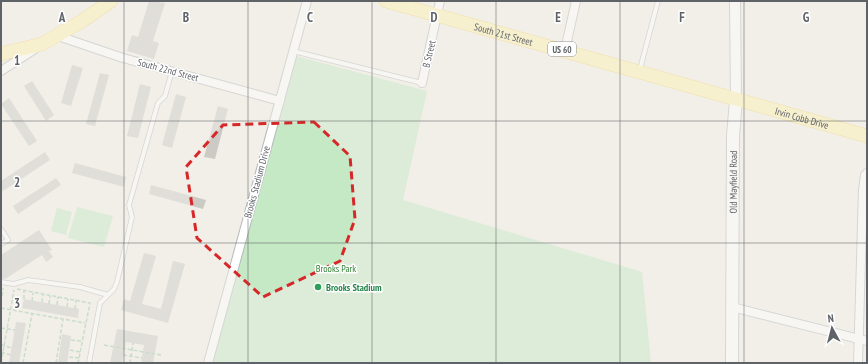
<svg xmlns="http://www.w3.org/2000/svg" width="868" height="364" font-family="'PT Sans Narrow',sans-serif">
	<rect width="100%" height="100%" fill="#f1efe8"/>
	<path fill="#c5e8c5" d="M296,56L427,91L403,200L642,272L651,363H211Z
		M77,207L113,216L104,247L68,238Z
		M57,208L72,212L66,235L51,231Z"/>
	<path fill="#cccac5" d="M149,1L165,3L153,41L159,43L154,59L127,51L132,35L138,37Z
		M72,65L83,68L71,106L61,103Z
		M100,73L109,75L95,126L86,124Z
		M32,81L54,115L46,121L24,86Z
		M140,84L151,87L138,138L127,136Z
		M176,94L186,97L172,148L162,145Z
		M9,98L37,141L29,146L1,104Z
		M218,106L228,109L215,159L204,157Z
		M45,152L50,160L3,191L1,188V181Z
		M75,163L126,177L124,187L72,173Z
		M56,178L61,185L18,214L13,206Z
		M151,185L206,200L203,209L149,194Z
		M39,230L52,250L49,251L53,257L46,262L42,255L5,279H1V255Z
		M144,253L156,256L142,304L150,306L161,309L173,261L185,264L168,323L121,310L124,299L130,301Z
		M24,299L79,309L78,318L22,308Z
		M16,322L26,323L19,363H9Z
		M117,329L158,336L153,363H141L144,345L126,342L122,363H110Z
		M62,334L71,336L67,363H58Z"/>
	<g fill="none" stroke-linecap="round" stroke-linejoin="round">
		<g stroke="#b5b8bc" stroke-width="5.5">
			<path id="service" d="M293,51L422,83
				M640,69L658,1
				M1,229L8,240L1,244
				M1,282L14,284L28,280L80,287L108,295
				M89,363L100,303L114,289L117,282L132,217L129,205L158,103L165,96L172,71"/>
		</g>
		<g stroke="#b5b8bc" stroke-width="10">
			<path id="minor" d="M58,36L123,58L280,101
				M565,50L576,1
				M1,71L35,49
				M422,83L440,1
				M732,307L867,341
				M208,363L307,1
				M858,363L863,190L865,175L867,173"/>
		</g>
		<g stroke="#b5b8bc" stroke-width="12">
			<path id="tertiary" d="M735,1L736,100"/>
		</g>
		<g stroke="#b6babf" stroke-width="14">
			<g id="secondary">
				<path id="s1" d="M732,363L733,136L736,100"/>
			</g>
		</g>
		<g stroke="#f2c960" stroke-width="14">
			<g id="primary">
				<path id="s2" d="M386,1L867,136"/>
				<path d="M1,54L42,44L82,21L111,1"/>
			</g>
		</g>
		<path stroke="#9cc7a9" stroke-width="1.5" stroke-dasharray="4 2" stroke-linecap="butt" d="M17,289L90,303L78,363
			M2,296L3,288
			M24,299V291
			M32,301L33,293
			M42,302L43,295
			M49,304L50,296
			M57,305L58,297
			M67,307L68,299
			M1,308L85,323
			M75,309L76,300
			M1,328L15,330
			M71,340L81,341
			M1,345L12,348
			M104,345L161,355
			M70,350L80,352
			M1,352L11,355
			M123,355L142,358
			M69,357L79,358
			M1,363L14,290
			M23,363L32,314
			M56,363L63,319
			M130,363L133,343"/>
		<use href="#service" stroke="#fff" stroke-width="4"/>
		<use href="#minor" stroke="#fff" stroke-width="8"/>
		<use href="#tertiary" stroke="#fff" stroke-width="10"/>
		<use href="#secondary" stroke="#fff" stroke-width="12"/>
		<use href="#primary" stroke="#fff2af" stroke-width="13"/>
	</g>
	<path d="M0 0H868V364H0ZM314,122L350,156L355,219L340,261L263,297L197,238L186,167L223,125Z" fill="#f1efe8" fill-opacity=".55" fill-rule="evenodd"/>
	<path fill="none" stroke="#d62828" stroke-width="3" stroke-dasharray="8 5" stroke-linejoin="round" d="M314,122L350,156L355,219L340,261L263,297L197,238L186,167L223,125Z"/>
	<path fill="none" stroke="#5f6368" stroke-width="1" stroke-opacity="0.55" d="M124,1V363M248,1V363M372,1V363M496,1V363M620,1V363M744,1V363M1,121H867M1,243H867"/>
	<circle fill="#2e9e5b" stroke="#fff" stroke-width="1.5" cx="318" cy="287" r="4"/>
	<g text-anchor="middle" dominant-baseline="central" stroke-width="3" stroke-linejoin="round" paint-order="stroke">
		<rect fill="#fff" stroke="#8f9295" stroke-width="1" x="548" y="42" width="28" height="14" rx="3"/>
		<g font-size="9" font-weight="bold" fill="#5f6368">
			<text x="562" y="49">US 60</text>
		</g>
		<g font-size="10" fill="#5f6368" stroke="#fff">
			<text stroke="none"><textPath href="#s2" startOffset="122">South 21st Street</textPath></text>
			<text transform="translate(429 54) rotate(-77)">B Street</text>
			<text transform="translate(168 70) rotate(15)">South 22nd Street</text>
			<text stroke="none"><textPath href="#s2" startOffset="432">Irvin Cobb Drive</textPath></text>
			<text transform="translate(257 182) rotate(-75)">Brooks Stadium Drive</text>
			<text stroke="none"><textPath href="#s1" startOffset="181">Old Mayfield Road</textPath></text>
		</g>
		<g font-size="10" fill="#348238" stroke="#fff">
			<text x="336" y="268">Brooks Park</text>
		</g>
		<g font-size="10" font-weight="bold" fill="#27864d" stroke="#fff" text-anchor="start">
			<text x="326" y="287">Brooks Stadium</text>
		</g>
	</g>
	<g font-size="13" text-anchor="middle" font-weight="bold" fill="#5f6368" stroke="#fff" stroke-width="3" stroke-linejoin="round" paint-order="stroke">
		<text x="62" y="22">A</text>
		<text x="186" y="22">B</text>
		<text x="310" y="22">C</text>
		<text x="434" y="22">D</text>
		<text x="558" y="22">E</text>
		<text x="682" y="22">F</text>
		<text x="806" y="22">G</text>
		<text x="17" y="65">1</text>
		<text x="17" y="187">2</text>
		<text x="17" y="308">3</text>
	</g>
	<rect width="868" height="364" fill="none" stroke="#5f6368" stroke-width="4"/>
	<g transform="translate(832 328) rotate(353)" stroke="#ffffff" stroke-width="3" paint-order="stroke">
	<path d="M0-3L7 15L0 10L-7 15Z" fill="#5f6368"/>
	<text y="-6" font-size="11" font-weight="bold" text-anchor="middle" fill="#5f6368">N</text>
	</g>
</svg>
